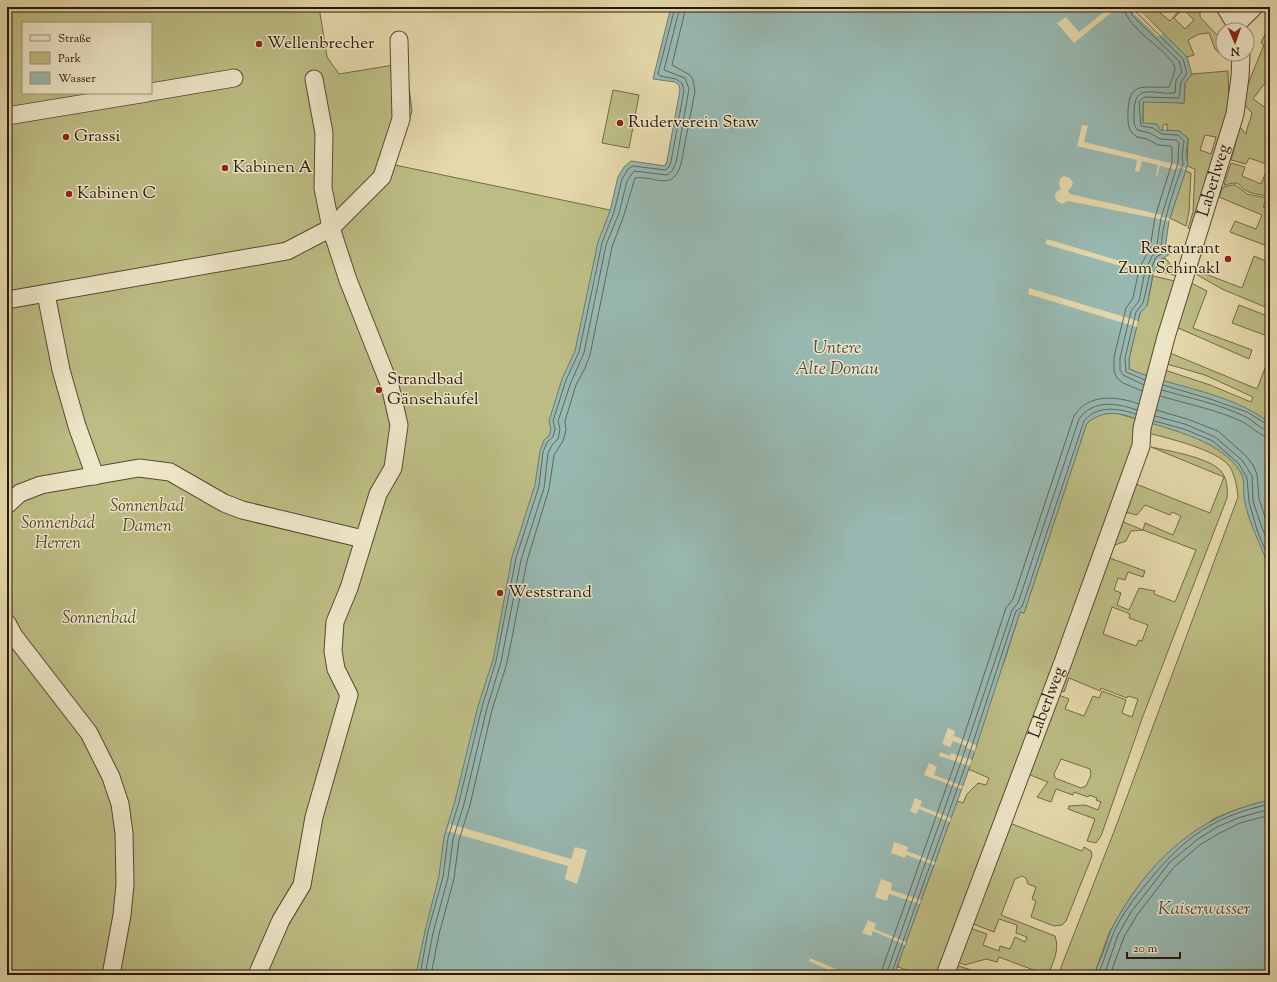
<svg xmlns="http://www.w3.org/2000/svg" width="1277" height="982" font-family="'Sorts Mill Goudy',serif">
	<rect width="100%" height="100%" fill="#e5d9ab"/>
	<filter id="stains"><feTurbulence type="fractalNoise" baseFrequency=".005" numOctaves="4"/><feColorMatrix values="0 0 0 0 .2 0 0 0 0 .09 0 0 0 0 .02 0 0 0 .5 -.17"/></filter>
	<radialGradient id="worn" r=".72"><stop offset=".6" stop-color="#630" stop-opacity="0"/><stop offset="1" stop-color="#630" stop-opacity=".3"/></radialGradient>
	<path fill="#bcbd84" stroke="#726a47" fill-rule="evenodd" d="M7,7H319L327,57L339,74L406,63L412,111L395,165L653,219L612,975H7ZM23,23H151V93H23Z
		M1137,7H1153L1170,21L1182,7H1194L1200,12V17L1219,37L1223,52H1218L1215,49L1209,33L1199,34L1188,40L1194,55L1187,57ZM1183,9L1194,20L1185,29L1174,18Z
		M1270,23V76L1253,99L1270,111V195L1268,196C1262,195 1255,194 1249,192C1235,186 1245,180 1224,185L1231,163L1245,167L1242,176L1261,184L1269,165L1249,158L1246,164L1231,160L1240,127L1246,134C1247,126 1251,120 1252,113L1241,101L1264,45L1261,43Z
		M1228,71L1229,105L1191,229L1188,228L1193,212L1195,169L1187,166L1188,138L1179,131L1167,130V124L1163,125V131L1143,123V101L1184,103L1185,83L1192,74ZM1205,135L1216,137L1211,154L1200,150Z
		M613,90L639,95L629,148L602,143Z
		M1185,171L1191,173L1189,212L1186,226L1170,218Z
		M1232,185H1236L1247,194L1267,198L1263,207L1270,210V247L1230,232L1235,221L1256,229L1262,215L1219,197L1223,187Z
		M1254,256L1268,262L1270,259V309L1222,289L1194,273L1195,270L1242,288Z
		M1165,258L1178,273L1177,276L1155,270L1160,260Z
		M1153,276L1175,281L1149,377L1129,369V359L1140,313L1147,306Z
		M1191,283L1207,291L1193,328L1252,350L1249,359L1176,327Z
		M1239,305L1270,317V337L1232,323Z
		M1170,353L1257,389L1270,355V454L1212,395L1162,381L1165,370L1210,385L1251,402L1253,397L1205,375L1167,364Z
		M1104,413H1115L1137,419L1136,440L939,975H921L898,967V964L894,975L957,801L963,803L967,794L978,783L986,785L989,778L968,769L976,745L971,739L1004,662L1020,612L1024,613L1087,422L1097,415Z
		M1157,415L1241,461L1270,561V800L1235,810L1213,819L1137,889L1110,931L1094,975H1058L1115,829L1238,497C1237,486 1235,476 1230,467C1219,450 1167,438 1148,433L1152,418Z
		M1151,447C1169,451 1208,457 1221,471C1227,478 1228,489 1227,498L1143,716L1101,836L1096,843L1087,841L1095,819L1068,809L1069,806L1085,805L1098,810L1101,802L1096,800L1097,798L1089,795L1088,797L1074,792L1073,795L1056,789L1051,802L1037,797L1048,782L1025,773L1056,694L1069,699L1065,709L1084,716L1093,696L1099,698L1102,691L1126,700L1122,713L1132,717L1138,699L1128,696L1127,698L1101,688L1100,691L1069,678L1064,692L1058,690L1107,557L1145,571L1143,577L1128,572L1125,580L1118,578L1114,590L1121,593L1117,605L1129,610L1139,588L1155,591L1154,594L1175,602L1196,550L1143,530L1131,531L1126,541L1112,546L1121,521L1143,530L1145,523L1173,535L1181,516L1172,512L1170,515L1145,505L1137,515L1125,512L1136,484L1210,513L1224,477ZM1112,607L1130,614L1129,618L1148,625L1142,641L1139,640L1136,646L1103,634ZM1061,759L1090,769L1091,775L1086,786L1081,788L1055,778L1054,774Z
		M1007,822L1082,851L1084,847L1091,851L1092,856L1066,921L1062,925L1054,926L1031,917L1036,901L1032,899L1036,887L1028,884L1026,878L1022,876L1015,879L1001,915L1055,936C1060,950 1053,962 1048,975H1035L1036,971L999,957L997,962L986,959L965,965L955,961L967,927L987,934L983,945L999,951L1000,946L1010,949L1015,937L1025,942L1027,937L1016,933L1017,925L999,919L994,932L968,922Z
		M953,964L974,971L972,975H949Z"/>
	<path fill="#98b9b2" stroke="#6c796f" d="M671,7H1137L1187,57L1192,74L1185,83L1184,103L1143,102V123L1157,124L1160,130L1179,131L1188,138L1186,156L1188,164L1169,221L1165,249L1170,254L1160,260L1153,273L1147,306L1140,313L1129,359V369C1175,388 1230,392 1270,423V575C1267,568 1267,561 1264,554C1257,538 1249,521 1245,503C1242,493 1246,482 1241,473C1220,437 1161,428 1125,415C1109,412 1100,413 1087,423L1024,613L1020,612L970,766L894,975H416L425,931L439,876L444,837L455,801L478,706L493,660L512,557L535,485L540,451L544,440L549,436L551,429L549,421L562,379L575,351L598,242L610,211L618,177L624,167L631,161L665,166L667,161L680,90L679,85L675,82L653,79Z
		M1270,800V975H1094C1097,967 1101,958 1104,950C1107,943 1108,936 1111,930C1145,864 1196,815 1270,800Z"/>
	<path fill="#e5d9ab" d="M1110,7H1118L1074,43L1057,23L1066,17L1079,32Z
		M1127,7H1137L1163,34L1158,37Z
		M1082,125L1088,126L1084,142L1178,165V166L1186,168V169L1178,168L1177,170L1160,166L1157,177L1156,176L1158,165L1142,161L1139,172L1135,171L1137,160L1077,146Z
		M1064,176L1070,178L1073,183L1071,188L1068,190L1070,194L1162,215V217L1170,218L1169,221L1068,201L1062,204L1057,201L1055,196L1056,192L1061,189L1059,184L1060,179Z
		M1047,239L1150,270L1154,272L1153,273L1149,272L1148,274L1045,244Z
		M1029,288L1138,321L1137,327L1028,294Z
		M948,728L955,731L954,736L976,745L975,751L967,748V746L953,741L950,747L942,744Z
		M940,752L950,756L951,753L972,760L970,766L939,756Z
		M929,763L937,767L934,775L963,786L961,789L924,775Z
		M915,798L922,801L920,806L951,818L950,822L919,809L916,814L910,811Z
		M450,824L571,859L575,847L587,850L577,884L565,879L568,866L447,831Z
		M894,842L908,847L907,851L935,862L934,865L906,855L905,858L891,853Z
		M881,879L892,883L891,890L921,900L920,904L889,894L887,901L875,897Z
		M868,920L876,924L874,929L906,942L905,945L873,931L871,936L862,933Z
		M810,958L850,975H839L809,961Z"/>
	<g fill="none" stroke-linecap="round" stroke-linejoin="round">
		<path stroke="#60685e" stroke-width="1" d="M1124,7C1125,29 1175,54 1175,69C1175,71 1170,84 1169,87C1146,89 1129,79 1128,111C1128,119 1127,126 1132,133L1137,137L1147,139L1158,145L1171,146L1172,147V163L1155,217L1150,248L1139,269L1133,298L1126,308L1114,357V371L1117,378L1123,383L1142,391
			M1130,7L1132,15L1179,61L1182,72L1176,80L1175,93C1154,95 1135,82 1134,111C1134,118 1133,124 1137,130L1150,133L1160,139L1176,140L1179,143L1178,163L1161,218L1156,251L1152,256L1145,271L1139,301L1131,311L1120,358V370L1123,375L1144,385
			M1135,7L1136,12L1183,59L1187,73L1181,82L1179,98L1144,97L1139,102L1141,126L1153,128L1162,134L1178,135L1184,141L1182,156L1183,164C1177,181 1156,238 1163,253L1156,257L1151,269L1143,303L1136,312L1125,358L1126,372L1145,380
			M1163,385L1210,399L1247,412L1270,426
			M1162,390C1189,398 1220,404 1246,417C1254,421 1261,430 1270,431
			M1160,396C1187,404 1218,410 1243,422C1252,427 1259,436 1270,437
			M1156,410L1187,419L1218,431L1246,456L1253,465L1257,474L1259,499L1270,532
			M1155,416L1185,424L1215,437L1242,460L1252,476L1253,501L1262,528L1270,546
			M1154,421L1184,429L1213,441L1239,464L1247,478L1249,502L1257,530L1270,562
			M420,975L428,931L443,877L448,838L459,802L482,707L496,661L516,558L539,486L543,452L547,442L553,437L555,429L553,421L566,380L579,352L602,243L614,212L622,179L628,169L633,166L665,170L668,168L671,162L684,90L682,83L676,79L660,76L658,74L675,7
			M425,975L433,933L448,878L453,839L464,804L487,708L501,662L521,560L544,488L548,453L552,445L558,439L560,429L558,421L571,382L584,353L606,245L619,213L627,181L634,171L667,175L672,171L676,163L689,89L685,78L664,70L680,7
			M431,975L439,934L454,879L459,840L470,805L492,710L507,663L527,561L549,489L554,455L563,441L566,430L565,421L576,385L585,368L590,355L612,247L624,215L635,178C655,175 672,193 681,164L695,91L693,80L690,75L672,65L686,7
			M880,975L956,760L1006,608L1013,599L1074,416C1088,393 1117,396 1139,404
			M886,975L961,762L1012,610L1018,603L1079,419C1093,399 1117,403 1137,410
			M891,975L966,764L1016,611L1022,607L1084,421C1097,405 1117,408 1136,414
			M1098,975C1104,961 1108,946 1114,932C1122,914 1135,897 1148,882C1183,838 1214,816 1270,804
			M1104,975L1118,935L1131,912L1170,862L1198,839L1217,827L1238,818L1270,809
			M1110,975L1124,937L1137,915L1174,867L1201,844L1220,833L1240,823L1270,815"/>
		<g stroke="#584832" stroke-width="19">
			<g id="street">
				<path d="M1225,7L1236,25L1237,30"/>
				<path d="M1236,25L1254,7"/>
				<path d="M151,92L234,78"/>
				<path d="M7,116L147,93"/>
				<path d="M46,294L61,370L77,426L95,476"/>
				<path d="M7,300L287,251L331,228L382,177L401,119L399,40"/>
				<path d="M7,505L20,493L41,485L139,468L170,472L224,503L242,510L363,539"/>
				<path d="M7,623L14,636L89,733L111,777L120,804L124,833L125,884L122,915L111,975"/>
				<path d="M257,975L281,920L302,885L314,817L349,695L336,669L333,651L335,622L349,588L378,494L393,468L399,425L390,386L348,280L331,228L323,188L324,133L314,79"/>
				<path id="s1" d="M945,975L1063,662L1141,446L1142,428L1166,337L1235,114L1240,77L1241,54"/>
			</g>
		</g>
		<use href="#street" stroke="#eee6c8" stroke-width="17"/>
	</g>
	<g fill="#8f2418" stroke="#eee6c8" stroke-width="1.5">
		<circle cx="259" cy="44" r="4"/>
		<circle cx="620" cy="123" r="4"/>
		<circle cx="66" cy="137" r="4"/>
		<circle cx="225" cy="168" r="4"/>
		<circle cx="69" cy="194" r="4"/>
		<circle cx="1228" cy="259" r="4"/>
		<circle cx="379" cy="390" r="4"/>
		<circle cx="500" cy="593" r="4"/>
	</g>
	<g text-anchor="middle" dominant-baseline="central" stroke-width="3" stroke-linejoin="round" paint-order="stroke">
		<g font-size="17" fill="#29180a" stroke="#eee6c8" text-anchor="start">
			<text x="267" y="44">Wellenbrecher</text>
			<text x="628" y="123">Ruderverein Staw</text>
			<text x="74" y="137">Grassi</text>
			<text x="233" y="168">Kabinen A</text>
			<text x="77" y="194">Kabinen C</text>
			<text x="1220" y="249" text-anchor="end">Restaurant<tspan x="1220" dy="20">Zum Schinakl</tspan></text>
			<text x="387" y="380">Strandbad<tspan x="387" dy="20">Gänsehäufel</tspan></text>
			<text x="508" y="593">Weststrand</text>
		</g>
		<g font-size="17" fill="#29180a" stroke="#eee6c8">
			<text stroke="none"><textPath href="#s1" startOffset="840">Laberlweg</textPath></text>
			<text stroke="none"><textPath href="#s1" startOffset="291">Laberlweg</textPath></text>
		</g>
		<g font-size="17" font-style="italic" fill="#554a2f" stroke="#eee6c8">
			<text x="147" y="507">Sonnenbad<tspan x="147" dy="20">Damen</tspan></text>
			<text x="58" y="524">Sonnenbad<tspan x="58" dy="20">Herren</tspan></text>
			<text x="99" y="619">Sonnenbad</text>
		</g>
		<g font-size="18" font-style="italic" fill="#505045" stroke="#eee6c8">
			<text x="837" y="349">Untere<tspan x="837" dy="21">Alte Donau</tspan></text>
			<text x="1204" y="910">Kaiserwasser</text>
		</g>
	</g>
	<rect width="1277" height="982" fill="none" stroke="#e5d9ab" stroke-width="24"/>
	<rect x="8" y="8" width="1261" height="966" fill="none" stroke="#29180a" stroke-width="2"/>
	<rect x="12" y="12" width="1253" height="958" fill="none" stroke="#29180a"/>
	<rect x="22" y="22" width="130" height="72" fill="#eee6c8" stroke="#9f947c"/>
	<rect x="30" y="35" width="20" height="6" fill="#eee6c8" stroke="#9f947c"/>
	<text x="58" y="42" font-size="12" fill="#29180a">Straße</text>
	<rect x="30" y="52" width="20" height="12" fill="#bcbd84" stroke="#9f947c"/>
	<text x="58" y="62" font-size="12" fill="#29180a">Park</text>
	<rect x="30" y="72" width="20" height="12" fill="#98b9b2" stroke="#9f947c"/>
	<text x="58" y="82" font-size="12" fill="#29180a">Wasser</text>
	<g transform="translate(1235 42) rotate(178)"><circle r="19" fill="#eee6c8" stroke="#9f947c"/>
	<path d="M0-3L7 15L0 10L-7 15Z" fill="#8f2418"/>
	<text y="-6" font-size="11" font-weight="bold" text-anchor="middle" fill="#29180a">N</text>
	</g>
	<path d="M1127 952v6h53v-6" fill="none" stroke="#29180a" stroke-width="2"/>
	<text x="1133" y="952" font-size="12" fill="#29180a" stroke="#eee6c8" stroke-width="3" paint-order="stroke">20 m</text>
	<rect width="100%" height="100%" filter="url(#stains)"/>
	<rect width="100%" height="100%" fill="url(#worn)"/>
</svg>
